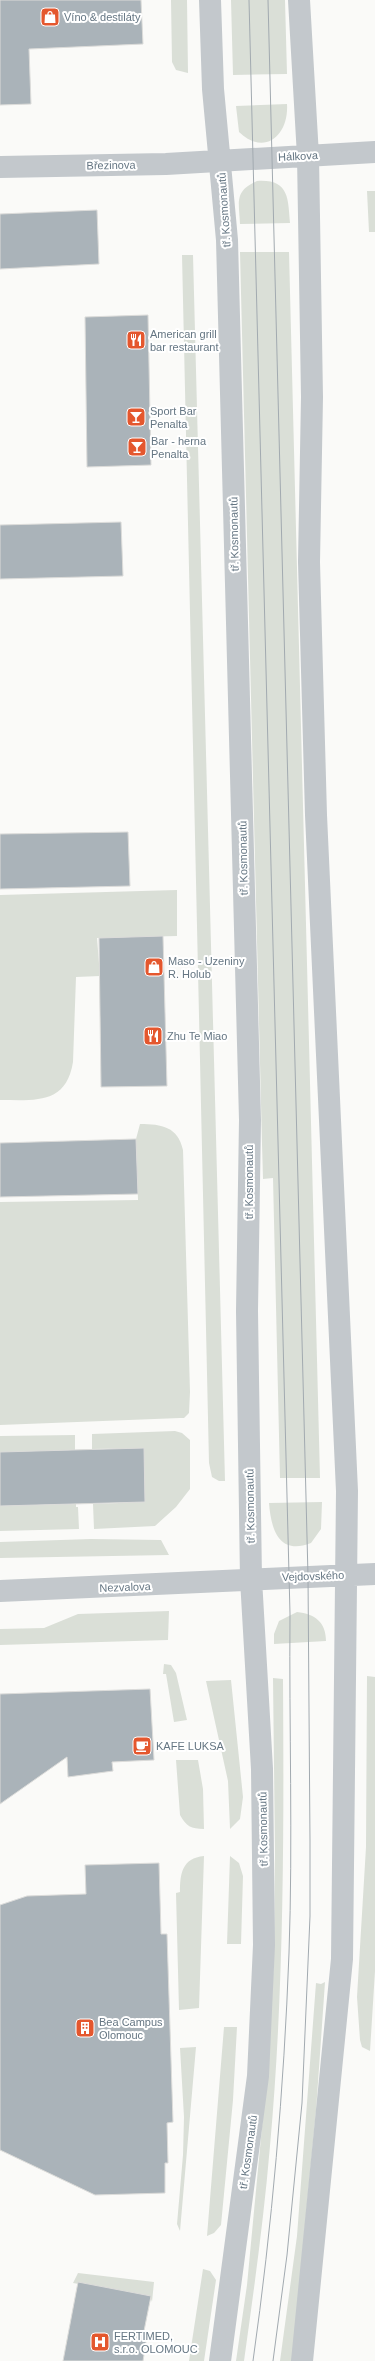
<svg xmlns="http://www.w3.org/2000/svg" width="375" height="2361" font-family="Arial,sans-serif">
	<rect width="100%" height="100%" fill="#fafaf8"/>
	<path fill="#dadfd7" d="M171,0H187L188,73L176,70L172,62Z
		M231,0H285L287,74L233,75Z
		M287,104C289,135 265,157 239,132L236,106Z
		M257,181C289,179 288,198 290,223L240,224C239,202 234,191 257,181Z
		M367,191H375V232H369Z
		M240,252H289L320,1478H280L273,1178L263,1179L262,1144Z
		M182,255H193L225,1481H219L212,1477L209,1463Z
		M177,890V936L97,938L100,976L76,977L73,1062C66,1105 35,1100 0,1100V895Z
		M140,1124C162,1124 178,1127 183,1150L190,1392L189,1413L184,1418H180L0,1425V1202L138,1200L136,1139Z
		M175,1431L182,1433L190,1440V1489L176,1507L155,1526L94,1529L93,1504L145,1502L144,1448L92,1449V1434Z
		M75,1435V1450L0,1452V1436Z
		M322,1502L321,1529L311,1543C278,1556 271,1528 269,1503Z
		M76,1504V1507H78L79,1529L0,1531V1506Z
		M91,1539L161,1540L169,1555L0,1558V1542Z
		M169,1611L168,1640L0,1645V1629L44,1628L78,1614Z
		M297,1612C315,1614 326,1622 326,1641L274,1644V1634L279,1621Z
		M164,1664L171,1665L176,1673L187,1720L174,1722L166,1674H163Z
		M367,1676L375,1677V1971L370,2051L362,2047L360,2040L357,1997L366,1847Z
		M273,1678L283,1679C284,1834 284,1991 270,2146C264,2218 254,2289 244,2361H236L247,2285L269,2053L274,1955L275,1854Z
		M231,1680L243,1797L240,1819L230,1829L228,1781L206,1681Z
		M176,1760H198L203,1789L204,1829C191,1829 186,1826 180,1815Z
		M204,1856L199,2008L179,2010L176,1893L180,1892C180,1874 182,1858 204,1856Z
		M230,1856L239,1863L243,1876L241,1944H227Z
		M325,1982L316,2111L292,2361H280L297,2236L316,1983L321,1984Z
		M224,2027H237L233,2100L221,2225L214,2233L207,2236Z
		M196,2047L180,2231L177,2224L183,2155L184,2117L180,2048Z
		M203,2269L210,2271L216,2280L204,2361H189Z
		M78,2273L154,2282L152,2302L150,2296L73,2283Z"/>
	<path fill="#aab3b9" stroke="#dcdcda" d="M0,0H141L143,44L29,49L31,104L0,105Z
		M97,210L99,264L0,269V214Z
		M148,315L151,465L87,467L85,317Z
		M121,522L123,576L0,579V525Z
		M128,832L130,886L0,889V834Z
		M163,936L167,1086L101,1087L99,938Z
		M136,1139L138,1194L0,1197V1143Z
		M144,1448L145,1502L0,1506V1452Z
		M150,1689L154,1760L112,1762L113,1771L68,1777L67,1757L0,1804V1694Z
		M159,1863L161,1934H167L173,2122L167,2123L168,2163H165V2193L95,2195L0,2150V1905L27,1896L86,1894L85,1865Z
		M78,2282L151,2296L143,2336H147L143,2361H63Z"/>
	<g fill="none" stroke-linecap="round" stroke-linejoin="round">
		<path stroke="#c3c8cc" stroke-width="22" d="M210,0L213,89L227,240L250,1120L247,1311L251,1579L262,1769L264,1945L258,2076L220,2361
			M299,0L308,156L312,397L309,562L316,815L347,1491L342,1959L302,2361
			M0,167L166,164L375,152
			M0,1591L375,1574"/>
		<path stroke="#a2aab0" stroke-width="1" d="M249,0L290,1614C289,1727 293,1840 289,1953C284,2089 272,2226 253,2361
			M268,0L308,1576L310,1842V1916L302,2103L287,2255L273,2361"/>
	</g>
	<defs>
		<g id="shop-square" transform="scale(1)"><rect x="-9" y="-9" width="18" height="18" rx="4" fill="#e4572e" stroke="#fff"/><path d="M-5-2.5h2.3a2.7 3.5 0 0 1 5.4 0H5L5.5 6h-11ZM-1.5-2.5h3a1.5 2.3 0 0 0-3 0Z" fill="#fff"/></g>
		<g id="restaurant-square" transform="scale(1)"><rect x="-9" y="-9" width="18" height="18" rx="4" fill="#e4572e" stroke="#fff"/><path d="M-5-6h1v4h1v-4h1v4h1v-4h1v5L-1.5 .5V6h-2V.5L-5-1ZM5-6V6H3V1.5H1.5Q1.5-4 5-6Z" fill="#fff"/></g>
		<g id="bar-square" transform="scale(1)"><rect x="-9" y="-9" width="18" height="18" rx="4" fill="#e4572e" stroke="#fff"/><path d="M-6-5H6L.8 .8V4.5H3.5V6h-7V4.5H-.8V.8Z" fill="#fff"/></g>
		<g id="cafe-square" transform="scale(1)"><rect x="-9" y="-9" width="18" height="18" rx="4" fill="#e4572e" stroke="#fff"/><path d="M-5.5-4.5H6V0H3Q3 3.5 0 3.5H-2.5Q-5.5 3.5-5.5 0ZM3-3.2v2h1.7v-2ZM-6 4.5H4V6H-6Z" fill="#fff"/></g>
		<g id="building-square" transform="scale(1)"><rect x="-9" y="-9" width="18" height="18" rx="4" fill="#e4572e" stroke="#fff"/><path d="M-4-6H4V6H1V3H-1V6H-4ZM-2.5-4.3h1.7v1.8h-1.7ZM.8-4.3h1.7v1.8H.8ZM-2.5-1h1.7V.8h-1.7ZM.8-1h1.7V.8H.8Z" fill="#fff"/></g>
		<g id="hospital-square" transform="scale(1)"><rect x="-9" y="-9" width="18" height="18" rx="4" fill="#e4572e" stroke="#fff"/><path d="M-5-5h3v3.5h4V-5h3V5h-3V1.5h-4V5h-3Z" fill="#fff"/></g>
	</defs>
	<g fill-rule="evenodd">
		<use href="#shop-square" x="50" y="17"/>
		<use href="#restaurant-square" x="136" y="340"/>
		<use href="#bar-square" x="136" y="417"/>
		<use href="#bar-square" x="137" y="447"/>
		<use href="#shop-square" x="154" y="967"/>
		<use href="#restaurant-square" x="153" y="1036"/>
		<use href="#cafe-square" x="142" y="1746"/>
		<use href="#building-square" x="85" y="2028"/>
		<use href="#hospital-square" x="100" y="2342"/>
	</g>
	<g text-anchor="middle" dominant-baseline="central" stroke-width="4" stroke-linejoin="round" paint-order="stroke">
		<g font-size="11" fill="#657683" stroke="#fff" text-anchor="start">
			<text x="64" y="17">Víno &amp; destiláty</text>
			<text x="150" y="334">American grill<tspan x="150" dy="13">bar restaurant</tspan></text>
			<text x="150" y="411">Sport Bar<tspan x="150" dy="13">Penalta</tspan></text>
			<text x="151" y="441">Bar - herna<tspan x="151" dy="13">Penalta</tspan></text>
			<text x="168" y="961">Maso - Uzeniny<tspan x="168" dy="13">R. Holub</tspan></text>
			<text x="167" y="1036">Zhu Te Miao</text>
			<text x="156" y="1746">KAFE LUKSA</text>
			<text x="99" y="2022">Bea Campus<tspan x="99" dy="13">Olomouc</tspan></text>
			<text x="114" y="2336">FERTIMED,<tspan x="114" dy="13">s.r.o. OLOMOUC</tspan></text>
		</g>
		<g font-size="11" fill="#657683" stroke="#fff">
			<text transform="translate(298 156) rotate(-3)">Hálkova</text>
			<text transform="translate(111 165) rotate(-1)">Březinova</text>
			<text transform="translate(224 210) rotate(-94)">tř. Kosmonautů</text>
			<text transform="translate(234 534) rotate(-91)">tř. Kosmonautů</text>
			<text transform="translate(243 858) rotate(-91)">tř. Kosmonautů</text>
			<text transform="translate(249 1182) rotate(-90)">tř. Kosmonautů</text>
			<text transform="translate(250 1506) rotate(-91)">tř. Kosmonautů</text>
			<text transform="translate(313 1576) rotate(-2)">Vejdovského</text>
			<text transform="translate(125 1587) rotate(-2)">Nezvalova</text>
			<text transform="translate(263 1829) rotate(-91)">tř. Kosmonautů</text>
			<text transform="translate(248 2152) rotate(-82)">tř. Kosmonautů</text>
		</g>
	</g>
</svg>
